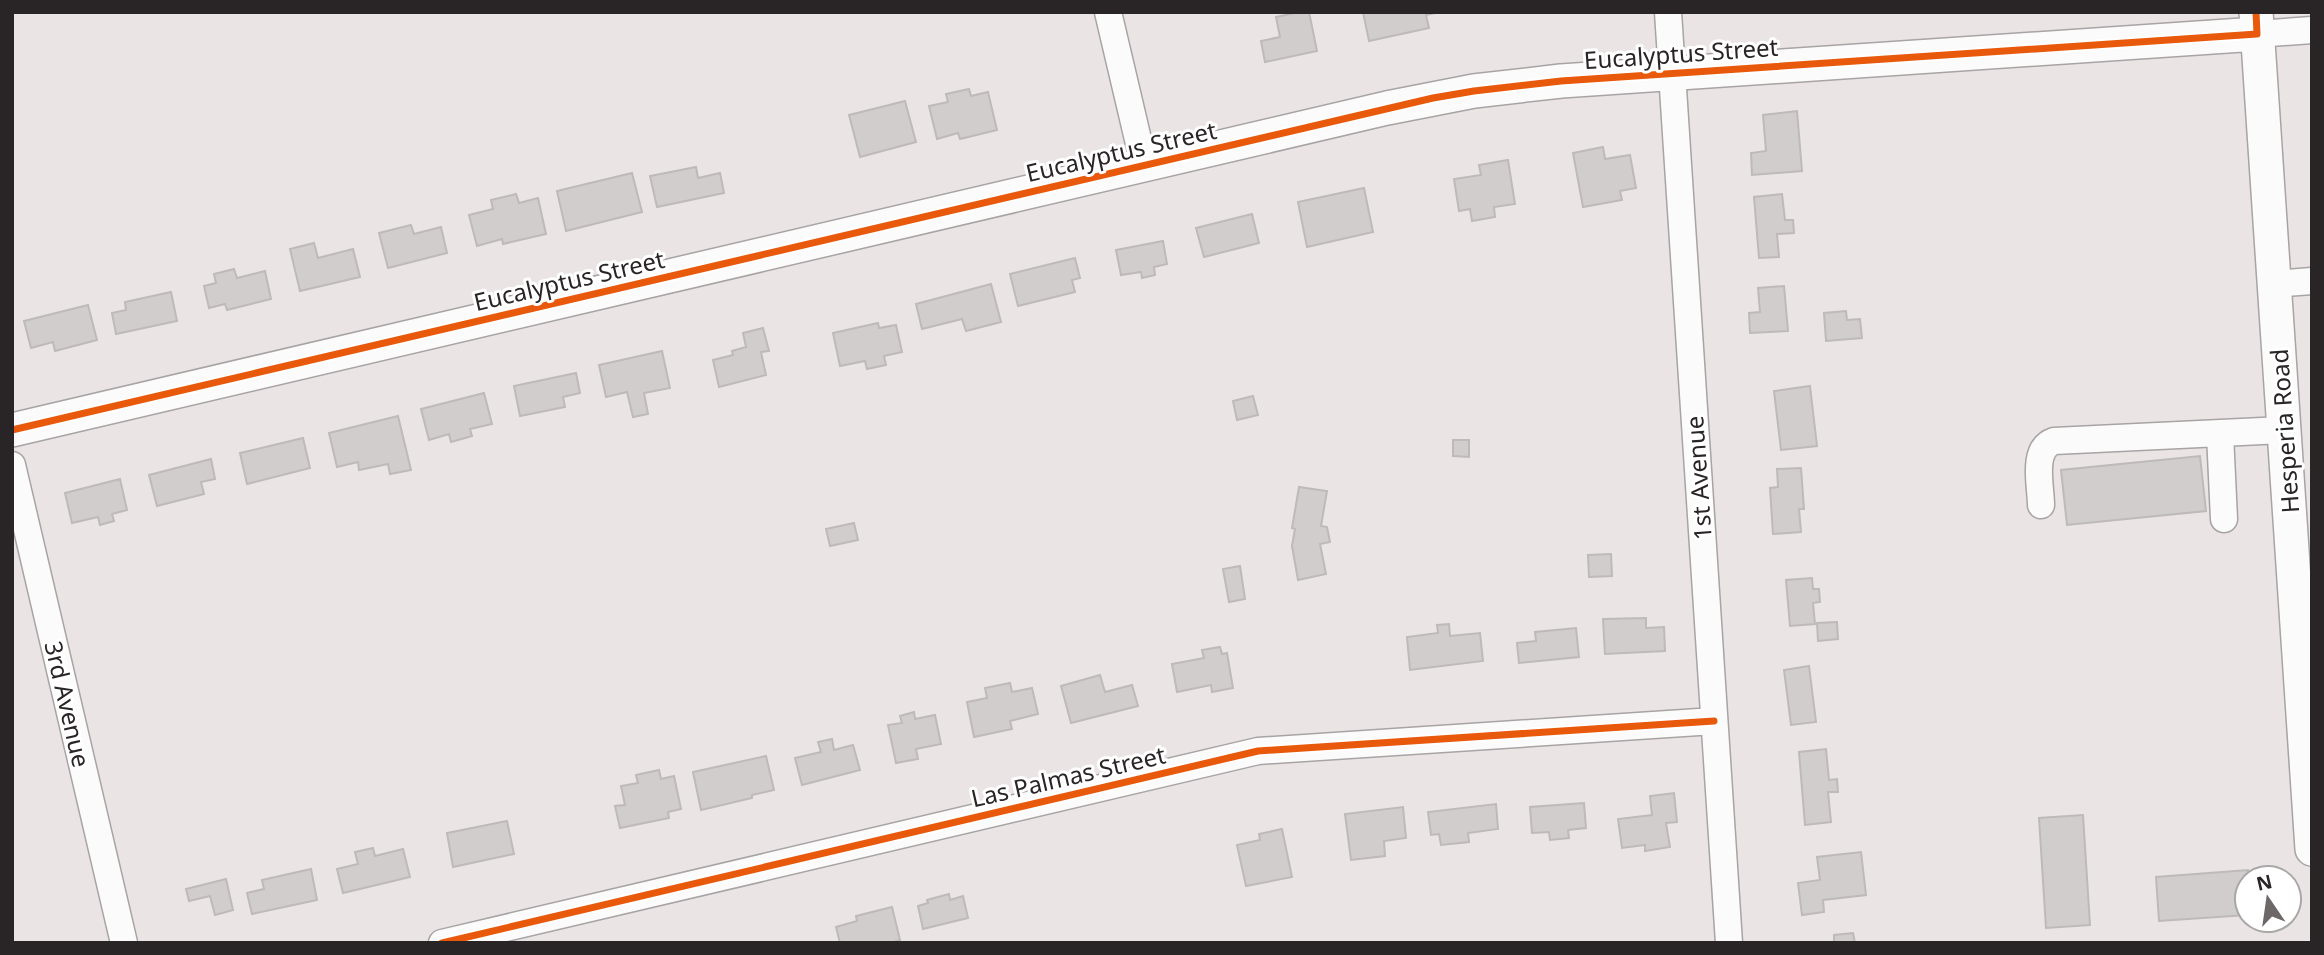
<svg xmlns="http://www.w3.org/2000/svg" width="2324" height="955" font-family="'Noto Sans',sans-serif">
	<rect width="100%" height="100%" fill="#ebe4e5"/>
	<path fill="#d2cdcd" stroke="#beb9ba" stroke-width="2" d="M1300,12H1309L1317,51L1265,62L1261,41L1280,37L1276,17Z
		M1363,12H1436V13L1426,15L1429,28L1369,41Z
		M969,89L971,96L988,92L997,130L960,139L958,133L937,139L929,106L948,102L946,94Z
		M905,101L916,142L860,157L849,115Z
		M1797,111L1802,171L1752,175L1751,153L1766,151L1763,115Z
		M1603,147L1605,159L1630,155L1636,188L1620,191L1622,200L1583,207L1573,153Z
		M1508,160L1515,204L1494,207L1495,217L1472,221L1470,209L1459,211L1454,179L1481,175L1479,165Z
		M696,167L698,178L720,173L724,193L657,207L650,176Z
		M632,173L642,212L566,231L557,191Z
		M1364,188L1373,232L1307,247L1298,202Z
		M516,194L519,203L538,198L546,234L503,244L502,239L477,246L469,215L493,209L491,200Z
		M1782,194L1785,220H1793L1794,233L1777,234L1779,257L1759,258L1754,197Z
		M1252,214L1259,243L1204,257L1196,228Z
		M411,225L414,234L441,227L447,253L388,268L379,233Z
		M1163,241L1167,264L1154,267L1155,275L1142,278L1141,272L1121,275L1116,250Z
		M314,243L318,258L353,249L360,277L300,291L290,249Z
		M1075,258L1080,278L1072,280L1075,292L1018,306L1010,274Z
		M234,269L237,278L265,271L271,299L227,310L225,304L209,308L204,286L216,283L214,274Z
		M991,284L1001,322L966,331L962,319L922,329L916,304Z
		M1784,286L1788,331L1750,333L1749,313L1760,312L1758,288Z
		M171,292L177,321L116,334L112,313L126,310L125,302Z
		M88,305L97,340L55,351L53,342L31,348L24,321Z
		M1846,311L1847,320L1860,319L1862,338L1826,341L1824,313Z
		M878,323L879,328L896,325L902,352L884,356L886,365L867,369L865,361L840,366L833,333Z
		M763,328L769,351L761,352L766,375L719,387L713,360L733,355L732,351L746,347L743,333Z
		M662,351L670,388L644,393L648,414L633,417L627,392L606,397L599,365Z
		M576,373L580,393L563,397L565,407L520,416L514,386Z
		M1810,386L1817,446L1781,450L1774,391Z
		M484,393L492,424L470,429L472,436L451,442L449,434L429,440L421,409Z
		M1253,396L1258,415L1237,420L1233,401Z
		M398,416L411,470L390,474L388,464L359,470L358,462L337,467L329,433Z
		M303,438L310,468L247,484L240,453Z
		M1453,440H1469V457L1453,456Z
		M2200,456L2206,511L2067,525L2061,470Z
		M211,459L215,479L201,482L204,494L157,506L149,475Z
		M1801,468L1804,509H1799L1801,532L1773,534L1770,488L1778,487L1777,469Z
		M120,479L127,510L112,514L114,521L100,525L98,517L72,523L65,493Z
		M1299,487L1327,491L1321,526L1327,527L1330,542L1320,544L1326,574L1298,580L1292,546L1295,529L1292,528Z
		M854,523L858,540L830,546L826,529Z
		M1611,554L1612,576L1589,577L1588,555Z
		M1240,566L1245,599L1229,602L1223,569Z
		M1812,578L1813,589H1819L1820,602L1813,603L1815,624L1790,626L1786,580Z
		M1646,618V628L1664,627L1665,651L1605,654L1603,619Z
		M1837,622L1838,639L1818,641L1817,623Z
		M1449,624L1450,636L1480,633L1483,661L1410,670L1407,637L1438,633L1437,625Z
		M1576,628L1579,657L1519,663L1517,643L1536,641L1535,632Z
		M1220,647L1222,654L1227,653L1233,688L1212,692L1211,685L1177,692L1172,664L1204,658L1202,650Z
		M1809,666L1816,722L1791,725L1784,670Z
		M1100,675L1105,692L1132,685L1138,706L1071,723L1061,686Z
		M1010,683L1012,692L1032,688L1038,714L1010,721L1012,729L974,737L967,702L987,698L985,688Z
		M914,712L915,719L935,715L941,744L916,749L918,759L896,763L888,725L902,723L900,716Z
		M832,739L834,750L853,745L860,770L802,785L795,758L821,752L818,742Z
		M1826,749L1829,780L1837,779L1838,792H1828L1831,822L1805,825L1799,752Z
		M766,756L774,790L752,795V798L701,810L693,772Z
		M659,770L661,779L674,776L681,809L668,812L669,818L620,828L615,806L625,805L621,786L638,783L636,775Z
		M1674,793L1677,822L1666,823L1670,847L1645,851V845L1622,848L1618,819L1652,815L1650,796Z
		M1584,803L1586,828L1568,830L1569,838L1550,840L1549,832L1532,833L1530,807Z
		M1496,804L1498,829L1468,833L1469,842L1441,845L1439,834L1431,835L1428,812Z
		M1403,807L1406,838L1384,841L1385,856L1351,860L1345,814Z
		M2083,815L2090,925L2046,928L2039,818Z
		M507,821L514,854L453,867L447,833Z
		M1282,829L1292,877L1246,886L1237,845L1260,840L1259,834Z
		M373,848L375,856L403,849L410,877L343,893L337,869L358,864L355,852Z
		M1861,852L1866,895L1823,900L1824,912L1802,915L1798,883L1820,880L1817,857Z
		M311,869L317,900L252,914L247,893L264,889L262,880Z
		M2248,870L2247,915L2159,921L2156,877Z
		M226,879L233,910L215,915L210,896L189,901L186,889Z
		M949,894L950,900L963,896L968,918L923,929L918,906L928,903L927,900Z
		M892,907L900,940L891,943H840L836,927L857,921L856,916Z
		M1853,933L1855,943H1834V935Z"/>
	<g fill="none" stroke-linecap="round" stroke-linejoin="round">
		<g stroke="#a8a3a4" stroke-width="29">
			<path id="minor" d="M1108,12L1144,165
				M1668,12L1729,943
				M2257,34L2312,30
				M2274,284L2312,281
				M2220,434L2224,519
				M12,465L124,943
				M2041,505C2041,486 2031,449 2054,441L2283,430
				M442,943L1258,751L1714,721"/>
		</g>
		<g stroke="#a8a3a4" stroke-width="36">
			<path id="major" d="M2256,12L2312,849
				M12,430L1387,108L1474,91L1561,81L2257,34"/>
		</g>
		<use href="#minor" stroke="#fcfbfb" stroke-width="26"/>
		<use href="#major" stroke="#fcfbfb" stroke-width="33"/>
		<g stroke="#fff" stroke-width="11">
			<path id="cycleway" d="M12,430L1433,98L1474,91L1561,81L2257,34L2256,12
				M442,943L1258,751L1714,721"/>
		</g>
		<use href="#cycleway" stroke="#e8590c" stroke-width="7"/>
	</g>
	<g text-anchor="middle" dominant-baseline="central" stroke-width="6" stroke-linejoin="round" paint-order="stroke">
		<g font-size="24" fill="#292425" stroke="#fff">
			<text transform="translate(1681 53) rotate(-4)">Eucalyptus Street</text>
			<text transform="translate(1121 151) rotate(-13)">Eucalyptus Street</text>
			<text transform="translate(569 280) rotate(-13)">Eucalyptus Street</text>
			<text transform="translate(2284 431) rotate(-94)">Hesperia Road</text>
			<text transform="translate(1698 478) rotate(-94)">1st Avenue</text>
			<text transform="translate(68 704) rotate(77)">3rd Avenue</text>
			<text transform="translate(1068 776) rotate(-13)">Las Palmas Street</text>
		</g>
	</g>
	<rect width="2324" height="955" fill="none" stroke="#292425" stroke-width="28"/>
	<g transform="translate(2268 899) rotate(347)"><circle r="33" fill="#ffffff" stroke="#a9a7a8" stroke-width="2"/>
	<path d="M0-5L12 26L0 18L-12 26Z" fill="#6d6768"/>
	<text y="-10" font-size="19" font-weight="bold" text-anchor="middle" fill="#292425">N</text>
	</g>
</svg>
